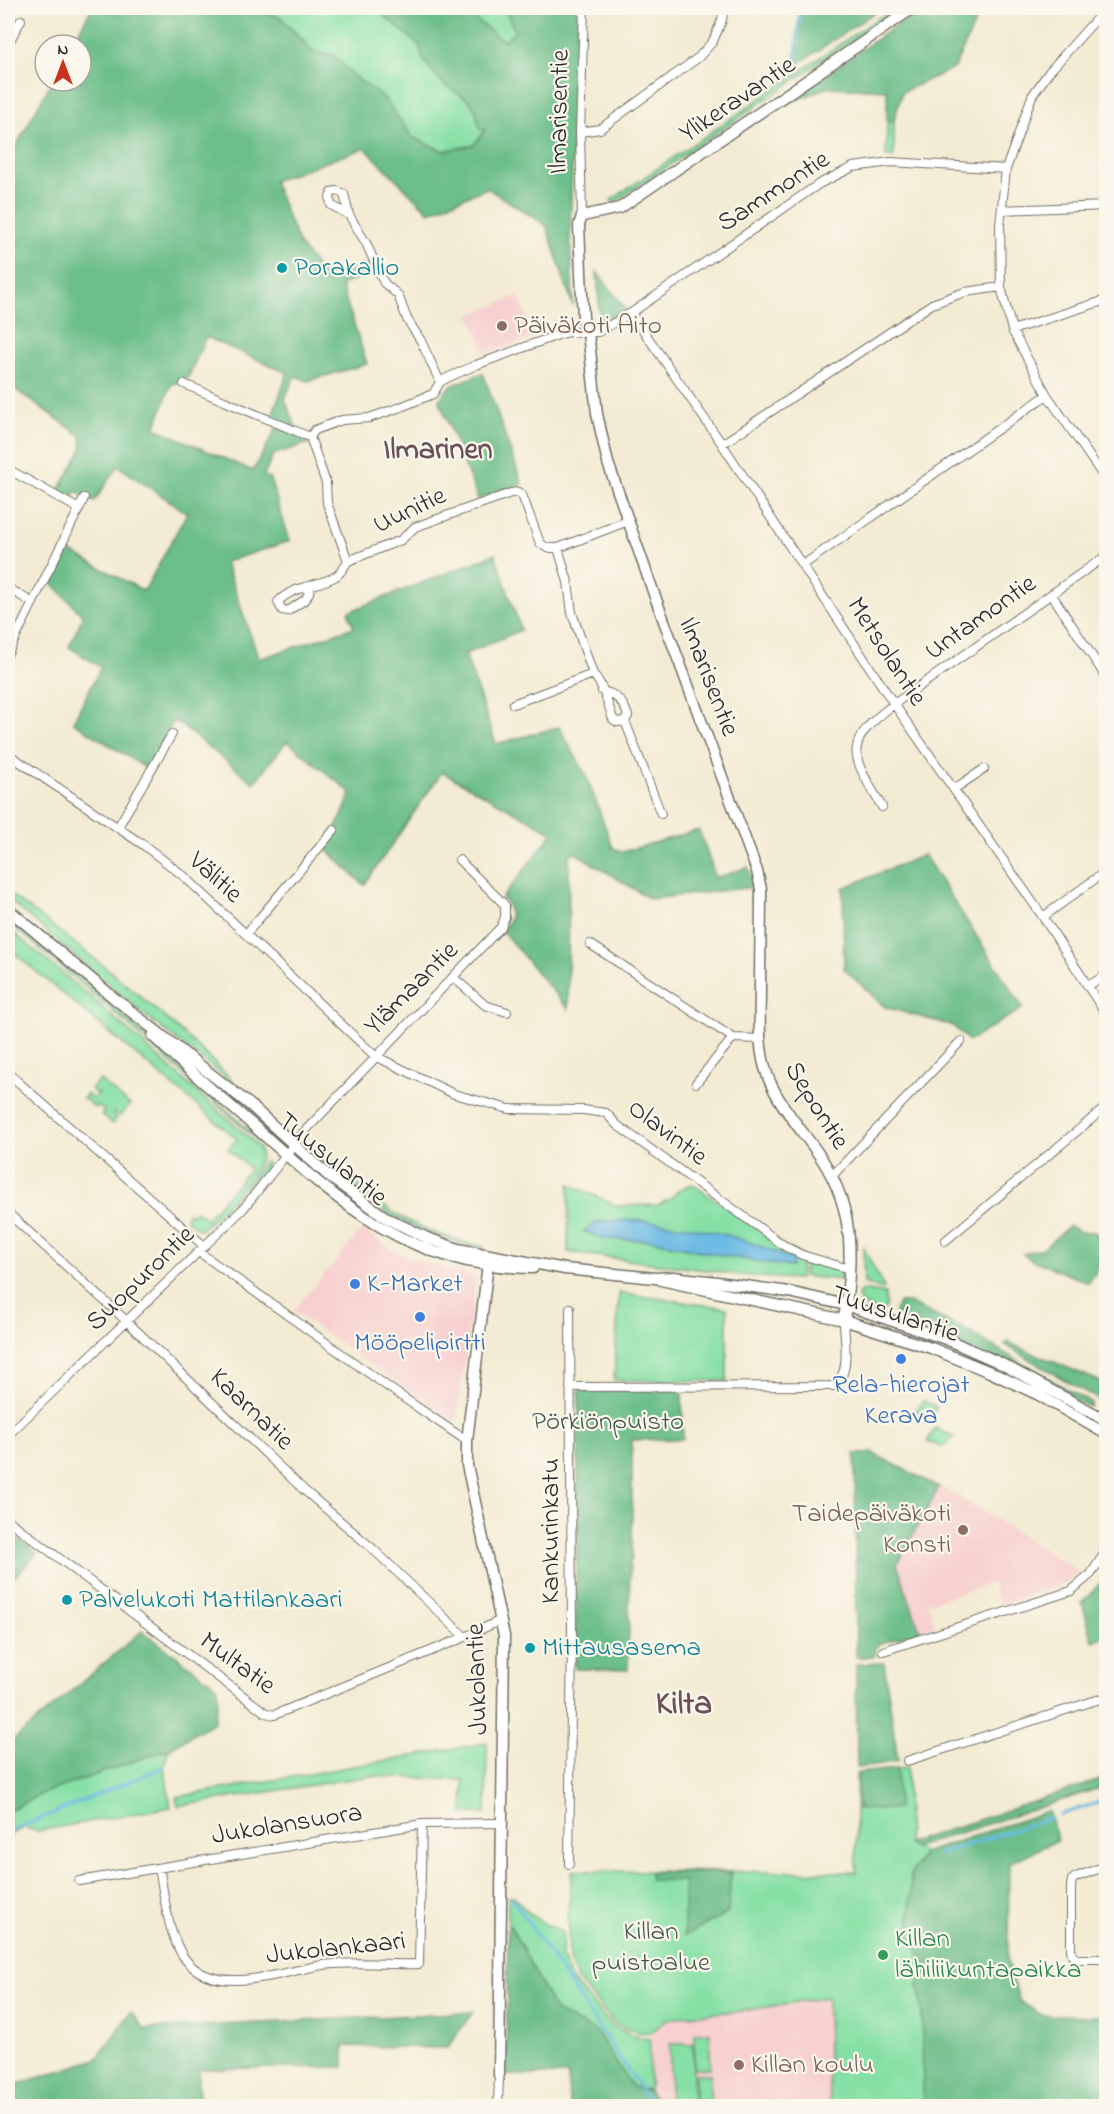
<svg xmlns="http://www.w3.org/2000/svg" width="1114" height="2114" font-family="'Indie Flower',sans-serif">
	<rect width="100%" height="100%" fill="#fbf7ec"/>
	<filter id="ink" filterUnits="userSpaceOnUse"><feTurbulence type="fractalNoise" baseFrequency=".0167" numOctaves="2"/><feDisplacementMap in="SourceGraphic" scale="12" xChannelSelector="R" yChannelSelector="G"/><feConvolveMatrix kernelMatrix="1 2 1 2 8 2 1 2 1" color-interpolation-filters="sRGB"/></filter>
	<filter id="wash" filterUnits="userSpaceOnUse"><feTurbulence type="fractalNoise" baseFrequency=".008" numOctaves="4" result="noise"/><feDisplacementMap in="SourceGraphic" scale="24" xChannelSelector="R" yChannelSelector="G"/><feGaussianBlur stdDeviation="1.35" result="paint"/><feColorMatrix in="noise" values="0 0 0 0 0 0 0 0 0 0 0 0 0 0 0 0 0 1.4 0 .05"/><feComposite in="paint" operator="in"/></filter>
	<g filter="url(#wash)">
		<rect width="100%" height="100%" fill="#f3ebd3"/>
		<path fill="#f7d0cf" d="M519,295L534,337L486,354L470,315Z
			M362,1230L404,1257L476,1276L456,1423L293,1311Z
			M939,1487L956,1495L1080,1572L1064,1584L999,1605L992,1583L928,1603L935,1626L920,1631L897,1564Z
			M827,1997L829,2106H660L649,2091L651,2032L665,2021L687,2015L743,2011Z"/>
		<path fill="#86e0a5" stroke="#588668" stroke-width="1.5" fill-rule="evenodd" d="M246,8H504L515,31L485,130L474,145L443,151L412,137L385,99L356,78L333,55L315,53L280,17Z
			M893,8H900L614,203L611,200Z
			M887,121H894V156L886,157Z
			M8,893C92,954 173,1019 246,1094L152,1021L8,899Z
			M8,918L113,1006L261,1141H258L102,1001L8,922Z
			M8,928L87,994L257,1145C260,1150 262,1153 260,1159C256,1177 217,1216 202,1228L198,1229L186,1219L188,1212L192,1215L196,1211L206,1219L250,1169L228,1149L237,1139L8,948Z
			M100,1080L130,1105L120,1116L114,1112L113,1114L117,1118L113,1124L101,1114L104,1111L97,1105L95,1108L86,1100L83,1099L87,1094L93,1099L100,1091L96,1094L91,1089Z
			M325,1158H328C351,1178 374,1202 401,1217C427,1232 455,1240 484,1247L482,1249C444,1241 408,1227 375,1206C356,1194 338,1178 320,1164Z
			M265,1161L268,1166L254,1191L209,1237L204,1233L235,1203Z
			M569,1184L617,1206L658,1205L670,1199L680,1189L692,1184L786,1247L802,1255L800,1279L758,1277L568,1252ZM629,1220L674,1225L792,1266L725,1256L651,1240L605,1239Z
			M863,1246L884,1288L882,1289L864,1283Z
			M805,1261C819,1263 832,1263 841,1273L842,1280L803,1276Z
			M862,1290L885,1294L886,1307L881,1314L861,1304L858,1295Z
			M619,1293L727,1308V1381L614,1380Z
			M923,1401L935,1406L936,1409L930,1420L915,1413Z
			M935,1428L954,1437L943,1447L927,1442Z
			M487,1743L486,1813H463L464,1780L371,1776L178,1806L176,1797Z
			M169,1749L164,1765L171,1807L38,1831L24,1828L8,1835V1811C57,1783 115,1768 169,1749Z
			M907,1768L908,1843L924,1853L911,1873L910,1936L927,1969L918,1984L922,2011L923,2106H829L827,1997L743,2011L687,2015L665,2021L651,2032L637,2033L614,2023L577,1979L569,1959L568,1916L572,1871L856,1872V1774Z
			M514,1896C527,1915 542,1923 563,1932L562,1957L571,1979L611,2025L635,2037L650,2039L649,2090L632,2087L597,2032L555,2011L512,1929L508,1925V1897Z
			M694,2033H710V2068H694Z
			M670,2044H693V2106H670Z
			M695,2074H710V2106H695Z"/>
		<path fill="#6cbe8a" stroke="#4c745a" stroke-width="1.5" d="M92,8H246L280,17L315,53L333,55L356,78L385,99L412,137L443,151L474,145L485,130L480,129L476,112L469,100L444,85L423,60L419,45L375,8H460L504,41L515,31L504,8H578L570,228L573,306L546,225L487,188L429,212L365,148L273,181L299,244L327,280L372,263L375,271L341,285L367,364L308,381L295,376L285,399L296,428L271,418L288,373L206,337L188,378L171,385L155,428L253,471L277,427L308,439L309,443L273,455L264,476L270,479L290,541L225,562L259,659L354,627L348,612L495,554L521,630L465,654L496,744L559,727L586,775L613,848L622,852L699,830L716,878L748,867L755,887L650,899L574,852L569,856L568,1009L502,931L510,919L508,904L502,898L553,833L442,772L364,885L324,847L342,816L351,793L287,741L254,783L174,720L147,769L73,722L101,667L69,647L83,616L52,583L69,551L144,591L187,513L118,466L94,502L76,491L71,500L58,492L82,449L81,436L8,384V161L52,81H81V45H71Z
			M800,8H881L795,66Z
			M921,8H982L954,68L902,92L894,121H887V90L829,87L781,106Z
			M597,272L627,311L600,321Z
			M483,373L522,484L478,499L439,400L450,386Z
			M924,855L1023,1008L969,1041L953,1026L885,1007L844,969L843,888Z
			M1069,1226L1081,1232H1095L1106,1242V1263L1100,1265L1089,1283L1030,1259L1023,1254L1044,1248Z
			M899,1303H909L963,1329L1091,1403V1406L1089,1407L896,1316L895,1311Z
			M1007,1342L1106,1384V1404L1005,1345Z
			M579,1390H682L683,1439L632,1440V1560L630,1561L628,1670L575,1669Z
			M872,1453L939,1487L897,1564L920,1631L878,1644L874,1657H856L855,1454Z
			M8,1531L37,1553L8,1584Z
			M1099,1584L1106,1589V1636L1093,1641L1082,1603Z
			M142,1631L218,1687V1700L214,1722L169,1749L41,1794L8,1811V1745Z
			M884,1663L898,1761L857,1768L856,1664Z
			M897,1769L898,1809H858V1773Z
			M1106,1778V1786L913,1848L908,1843Z
			M1048,1811L1058,1840L1009,1863L1008,1962L1020,2002L1042,2015L1106,2016V2106H923L922,2011L918,1984L927,1969L910,1936L911,1873L924,1853Z
			M650,1872L731,1873L728,1913L684,1936V1881L650,1880Z
			M508,1925L512,1929L555,2011L597,2032L632,2087L649,2091L660,2106H569L568,2075H506Z
			M131,2012L145,2029L473,2012L447,2048L344,2046V2067L199,2069V2106H8V2087L97,2059Z"/>
		<path fill="#6abae5" stroke="#4a7288" stroke-width="1.5" d="M629,1220C687,1223 740,1234 792,1260V1267L725,1256L651,1240L605,1239L583,1231L598,1222Z"/>
		<g fill="none" stroke-linecap="round" stroke-linejoin="round">
			<path stroke="#6abae5" stroke-width="3" d="M795,66L800,8
				M1060,1815L1106,1800
				M8,1832L164,1767
				M939,1854L1051,1818
				M512,1898L652,2106"/>
		</g>
	</g>
	<g filter="url(#ink)">
		<g fill="none" stroke-linecap="round" stroke-linejoin="round">
			<g stroke="#716e66" stroke-width="10">
				<path id="street" d="M1106,8L1049,72L1032,96L1006,169L1000,225L1001,287L1012,330L1047,395L1106,480
					M8,44L21,20
					M580,132L600,129L699,57L713,41L722,20L724,8
					M1002,210L1106,206
					M349,215L331,205L330,198L332,192L337,191L344,194L349,215L366,243L384,283L398,295L407,319L421,341L440,382
					M582,216L580,132L584,8
					M631,313L722,444L894,704L1043,917L1106,1014
					M1012,330L1106,300
					M184,384L310,437
					M310,437L315,430L342,420L369,418L398,408L433,394L440,382L447,378L476,365L558,335L569,332H598L631,313L819,184L853,167L891,162L1006,169
					M310,437L326,483L327,503L348,561
					M722,444L932,304L965,292L1001,287
					M8,469L79,509L8,653
					M79,509L84,498
					M558,548L568,582L572,613L593,674C604,686 608,705 613,719L617,722L625,721L628,716C624,703 617,694 602,691
					M348,561L401,540L415,527L511,493L518,492L522,495L540,543L547,548H558L628,521
					M803,565L1047,395
					M312,585L306,599L288,611L282,610L278,602C293,585 318,587 336,576C341,573 345,565 348,561
					M8,588L33,603
					M1052,595L1104,674
					M513,704L593,674
					M625,721L661,814
					M8,754L145,846L185,877L375,1056L454,1094L509,1109L583,1110L606,1113L617,1125L786,1247L802,1255L849,1269
					M954,789L984,769
					M882,807C852,755 840,745 894,704L1106,556
					M118,827L172,734
					M1043,917L1106,871
					M246,934L334,830
					M590,944L733,1038L761,1039
					M454,978L485,1005L507,1012
					M1088,986L1106,975
					M8,1073L204,1246
					M696,1083L733,1038
					M833,1175L961,1041
					M8,1213L120,1315L304,1490L373,1549L465,1637
					M945,1241L1106,1107
					M199,1252L398,1394L467,1441
					M570,1387L833,1386C852,1375 844,1339 844,1320
					M8,1435L243,1209L304,1132L501,927L505,917V905L459,860
					M8,1520L266,1713L274,1715L465,1637L501,1620
					M883,1651L1071,1591L1091,1574L1106,1551
					M907,1761L1106,1697
					M569,1864L572,1635L570,1308
					M1106,1866L1076,1877L1072,1880L1071,1886V1950L1073,1957L1078,1959H1106
					M159,1868C165,1897 167,1934 185,1959C215,1999 284,1971 323,1965C354,1961 388,1965 419,1964L422,1824
					M79,1881L422,1824L502,1823
					M498,2106L499,2075"/>
			</g>
			<g stroke="#716e66" stroke-width="13">
				<path id="secondary" d="M582,216L579,225L583,319L588,332L597,414L608,463L654,594L757,871L761,889C761,921 760,954 760,986C760,1016 757,1048 768,1077C778,1103 799,1127 815,1149C856,1205 853,1255 844,1320
					M582,216L620,208L913,8
					M8,909L114,998L249,1104L331,1178L388,1219L427,1238L458,1249L565,1269L655,1278L673,1277L717,1282L789,1292L846,1305L946,1339L998,1362L1106,1420
					M153,1036C185,1068 221,1097 255,1127C342,1205 409,1267 533,1268
					M489,1255L467,1441V1465L504,1636L499,2075
					M661,1280L844,1320L931,1348L990,1372L1037,1394L1106,1434"/>
			</g>
			<use href="#street" stroke="#fff" stroke-width="8"/>
			<use href="#secondary" stroke="#fff" stroke-width="10"/>
		</g>
	</g>
	<g fill="#0f9aa8" stroke="#fbf7ec" stroke-width="2">
		<circle cx="282" cy="268" r="6"/>
		<circle cx="67" cy="1600" r="6"/>
		<circle cx="530" cy="1648" r="6"/>
	</g>
	<g fill="#8d6e63" stroke="#fbf7ec" stroke-width="2">
		<circle cx="502" cy="326" r="6"/>
		<circle cx="963" cy="1530" r="6"/>
		<circle cx="739" cy="2065" r="6"/>
	</g>
	<g fill="#3f7fe0" stroke="#fbf7ec" stroke-width="2">
		<circle cx="355" cy="1284" r="6"/>
		<circle cx="420" cy="1317" r="6"/>
		<circle cx="901" cy="1359" r="6"/>
	</g>
	<circle fill="#2e9e5b" stroke="#fbf7ec" stroke-width="2" cx="883" cy="1955" r="6"/>
	<g text-anchor="middle" dominant-baseline="central" stroke-width="4.5" stroke-linejoin="round" paint-order="stroke">
		<g font-size="27" fill="#2b2b2b" stroke="#fbf7ec">
			<text transform="translate(738 100) rotate(-34)">Ylikeravantie</text>
			<text transform="translate(560 112) rotate(-89)">Ilmarisentie</text>
			<text transform="translate(774 192) rotate(-33)">Sammontie</text>
			<text transform="translate(410 511) rotate(-25)">Uunitie</text>
			<text transform="translate(981 618) rotate(-35)">Untamontie</text>
			<text transform="translate(886 652) rotate(57)">Metsolantie</text>
			<text transform="translate(708 677) rotate(69)">Ilmarisentie</text>
			<text transform="translate(215 878) rotate(42)">Välitie</text>
			<text transform="translate(412 989) rotate(-45)">Ylämaantie</text>
			<text transform="translate(816 1106) rotate(58)">Sepontie</text>
			<text transform="translate(667 1133) rotate(37)">Olavintie</text>
			<text transform="translate(332 1160) rotate(39)">Tuusulantie</text>
			<text transform="translate(141 1279) rotate(-44)">Suopurontie</text>
			<text transform="translate(895 1315) rotate(18)">Tuusulantie</text>
			<text transform="translate(251 1410) rotate(44)">Kaarnatie</text>
			<text transform="translate(551 1531) rotate(-90)">Kankurinkatu</text>
			<text transform="translate(237 1664) rotate(36)">Multatie</text>
			<text transform="translate(478 1679) rotate(-92)">Jukolantie</text>
			<text transform="translate(287 1825) rotate(-9)">Jukolansuora</text>
			<text transform="translate(336 1949) rotate(-6)">Jukolankaari</text>
		</g>
		<g font-size="27" fill="#0d838f" stroke="#fbf7ec" text-anchor="start">
			<text x="294" y="268">Porakallio</text>
			<text x="79" y="1600">Palvelukoti Mattilankaari</text>
			<text x="542" y="1648">Mittausasema</text>
		</g>
		<g font-size="27" fill="#785e54" stroke="#fbf7ec" text-anchor="start">
			<text x="514" y="326">Päiväkoti Aito</text>
			<text x="951" y="1514" text-anchor="end">Taidepäiväkoti<tspan x="951" dy="31">Konsti</tspan></text>
			<text x="751" y="2065">Killan koulu</text>
		</g>
		<g font-size="27" fill="#366cbe" stroke="#fbf7ec">
			<text x="367" y="1284" text-anchor="start">K-Market</text>
			<text x="420" y="1343">Mööpelipirtti</text>
			<text x="901" y="1385">Rela-hierojat<tspan x="901" dy="31">Kerava</tspan></text>
		</g>
		<g font-size="27" fill="#42584a" stroke="#fbf7ec">
			<text x="608" y="1422">Pörkiönpuisto</text>
			<text x="651" y="1932">Killan<tspan x="651" dy="31">puistoalue</tspan></text>
		</g>
		<g font-size="27" fill="#27864d" stroke="#fbf7ec" text-anchor="start">
			<text x="895" y="1939">Killan<tspan x="895" dy="31">lähiliikuntapaikka</tspan></text>
		</g>
		<g font-size="30" font-weight="bold" fill="#6b5058" stroke="#fbf7ec">
			<text x="438" y="451">Ilmarinen</text>
		</g>
		<g font-size="33" font-weight="bold" fill="#6b5058" stroke="#fbf7ec">
			<text x="684" y="1705">Kilta</text>
		</g>
	</g>
	<rect width="1114" height="2114" fill="none" stroke="#fbf7ec" stroke-width="30"/>
	<g transform="translate(63 63)"><circle r="28" fill="#fbf7ec" stroke="#a8a59f" stroke-width="1.5"/>
	<path d="M0-4.5L10 22L0 15L-10 22Z" fill="#c8321e"/>
	<text y="-9" font-size="16" font-weight="bold" text-anchor="middle" fill="#2b2b2b">N</text>
	</g>
</svg>
